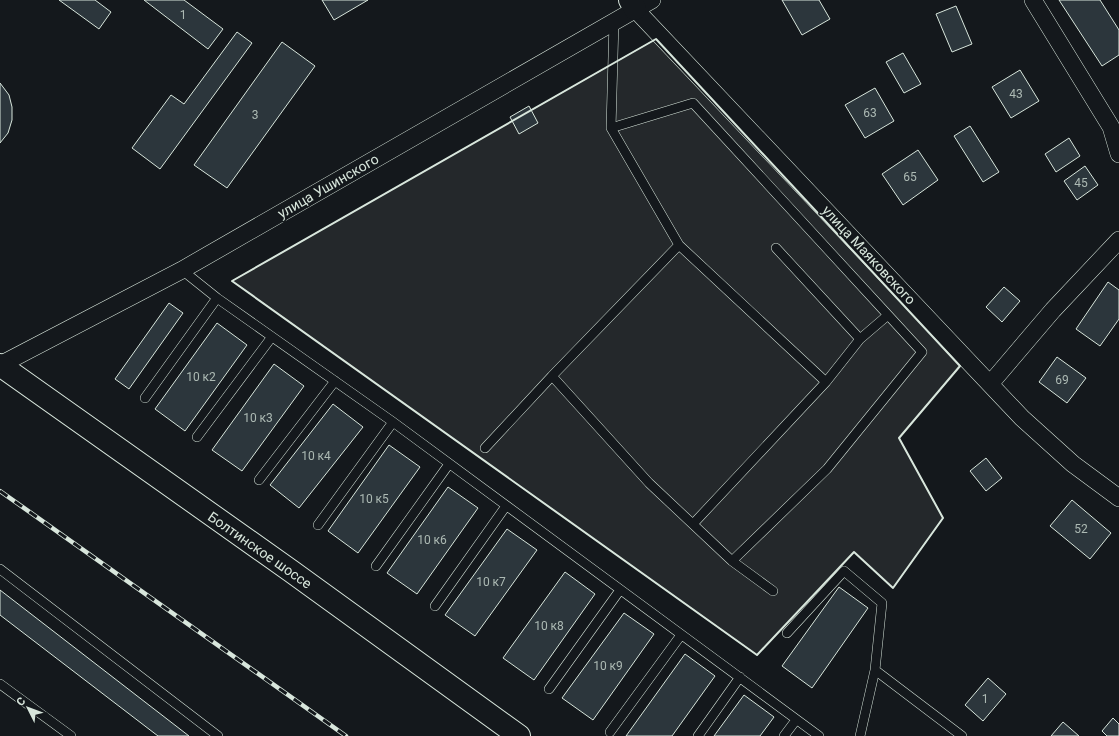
<svg xmlns="http://www.w3.org/2000/svg" width="1119" height="736" font-family="Roboto,sans-serif">
	<rect width="100%" height="100%" fill="#14181c"/>
	<path fill="#24282b" stroke="#939e99" d="M656,39L960,366L899,438L943,518L893,588L854,552L757,655L232,281Z"/>
	<path fill="#2c363c" stroke="#d8e6dc" d="M59,0H95L111,12L99,29Z
		M144,0H184L223,29L208,49Z
		M322,0H368L334,20Z
		M782,0H819L830,19L802,35Z
		M1059,0H1100L1119,30V55L1102,66Z
		M956,6L972,44L952,52L936,14Z
		M237,32L252,43L160,169L132,148L171,95L184,104Z
		M282,42L315,66L227,188L194,165Z
		M903,53L921,84L904,93L886,62Z
		M1020,70L1039,101L1011,118L992,87Z
		M0,83L9,95L12,107V120L8,133L0,143Z
		M875,88L894,121L865,138L845,105Z
		M529,106L538,123L519,134L510,117Z
		M970,126L999,172L983,182L954,136Z
		M1069,138L1080,156L1056,172L1045,154Z
		M918,150L938,180L903,205L882,174Z
		M1085,166L1098,185L1077,200L1064,181Z
		M1108,282L1119,290V319L1100,346L1076,329Z
		M1004,287L1020,301L1002,322L986,307Z
		M169,303L183,313L129,389L115,379Z
		M217,323L247,345L185,431L155,409Z
		M1057,357L1086,378L1067,403L1039,382Z
		M274,364L304,386L242,471L212,450Z
		M333,404L363,427L299,508L270,485Z
		M389,445L420,467L358,553L328,531Z
		M986,458L1002,478L986,491L970,471Z
		M448,487L478,508L417,594L387,573Z
		M1072,500L1111,533L1090,559L1050,526Z
		M507,529L537,550L475,636L445,615Z
		M565,572L595,594L534,680L503,658Z
		M839,587L868,608L812,688L782,666Z
		M0,590L189,736H158L0,615Z
		M624,613L654,634L593,720L562,698Z
		M685,654L715,676L672,736H626Z
		M988,678L1006,694L983,721L965,705Z
		M744,695L774,717L760,736H714Z
		M1113,718L1119,724V736H1107L1102,731Z
		M1063,722L1079,736H1051Z"/>
	<g fill="none" stroke-linecap="round" stroke-linejoin="round">
		<g stroke="#d8e6dc" stroke-width="10">
			<path id="lane" d="M614,21L611,128L679,245L826,382L860,339L776,248
				M611,128L693,103L888,315L860,339
				M679,245L552,376L649,483L732,561L827,469L922,352L888,315
				M182,270L217,298L393,422L819,736
				M145,398L217,298
				M197,437L271,338
				M485,448L552,376
				M259,480L335,381
				M693,524L826,382
				M318,525L393,422
				M732,561L773,591
				M376,566L449,464
				M0,569L218,736
				M435,606L506,506
				M787,633L844,571L882,603L875,670L860,736
				M875,670L962,736
				M0,684L71,736
				M549,689L620,590
				M610,732L681,635
				M698,736L740,677
				M784,736L796,720"/>
		</g>
		<g stroke="#d8e6dc" stroke-width="18">
			<path id="street" d="M1033,0L1111,127L1119,154
				M635,9L1022,418L1073,464L1119,498
				M0,365L182,270L652,0
				M990,384L1053,310L1119,240"/>
		</g>
		<g stroke="#d8e6dc" stroke-width="24">
			<path id="secondary" d="M630,0L635,9"/>
		</g>
		<g stroke="#d8e6dc" stroke-width="24">
			<path id="primary" d="M0,365L291,571L519,736"/>
		</g>
		<use href="#lane" stroke="#14181c" stroke-width="9"/>
		<use href="#street" stroke="#14181c" stroke-width="17"/>
		<use href="#secondary" stroke="#14181c" stroke-width="22"/>
		<use href="#primary" stroke="#14181c" stroke-width="22"/>
		<g stroke="#d8e6dc" stroke-width="4.5">
			<path id="rail" d="M0,491L346,736"/>
		</g>
		<use href="#rail" stroke="#14181c" stroke-width="3" stroke-dasharray="9" stroke-linecap="butt"/>
		<path stroke="#d8e6dc" stroke-width="2" d="M656,39L960,366L899,438L943,518L893,588L854,552L757,655L232,281Z"/>
	</g>
	<g text-anchor="middle" dominant-baseline="central" stroke-width="3" stroke-linejoin="round" paint-order="stroke">
		<g font-size="12" fill="#adbab4">
			<text x="183" y="15">1</text>
			<text x="1016" y="94">43</text>
			<text x="870" y="113">63</text>
			<text x="255" y="115">3</text>
			<text x="910" y="177">65</text>
			<text x="1081" y="183">45</text>
			<text x="201" y="377">10 к2</text>
			<text x="1062" y="380">69</text>
			<text x="258" y="418">10 к3</text>
			<text x="316" y="456">10 к4</text>
			<text x="374" y="499">10 к5</text>
			<text x="1081" y="529">52</text>
			<text x="432" y="540">10 к6</text>
			<text x="491" y="582">10 к7</text>
			<text x="549" y="626">10 к8</text>
			<text x="608" y="666">10 к9</text>
			<text x="985" y="699">1</text>
		</g>
		<g font-size="14" fill="#d8e6dc" stroke="#14181c">
			<text transform="translate(328 186) rotate(-30)">улица Ушинского</text>
			<text transform="translate(869 255) rotate(47)">улица Маяковского</text>
			<text transform="translate(260 550) rotate(35)">Болтинское шоссе</text>
		</g>
	</g>
	<g transform="translate(28 708) rotate(312)" stroke="#14181c" stroke-width="3" paint-order="stroke">
	<path d="M0-3L7 15L0 10L-7 15Z" fill="#d8e6dc"/>
	<text y="-6" font-size="11" font-weight="bold" text-anchor="middle" fill="#d8e6dc">С</text>
	</g>
</svg>
